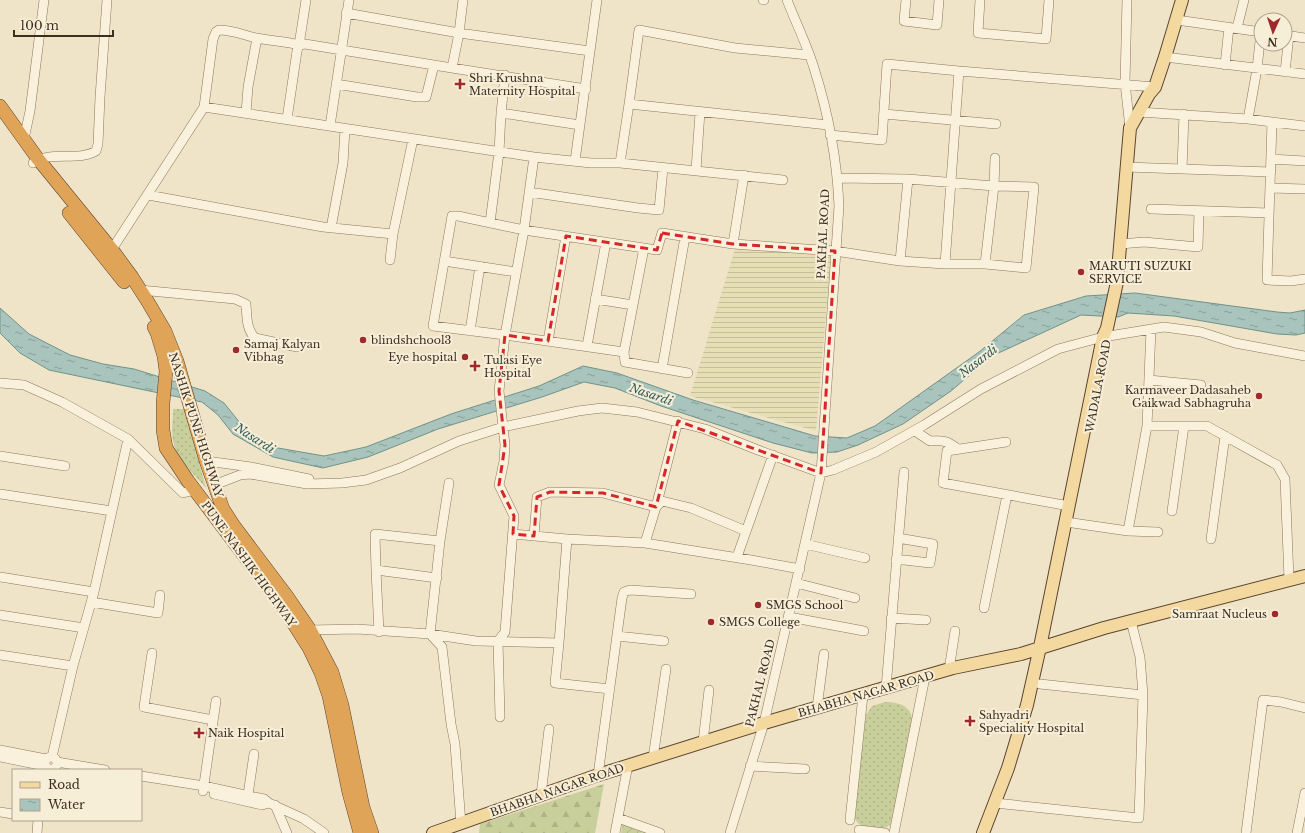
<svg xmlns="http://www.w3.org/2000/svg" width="1305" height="833" font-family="'Libre Baskerville',serif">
	<defs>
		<pattern id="farmland-rules" width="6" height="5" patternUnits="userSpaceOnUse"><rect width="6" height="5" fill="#e6deb5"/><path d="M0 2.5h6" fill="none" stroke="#c6bf9b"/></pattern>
		<pattern id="grass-dots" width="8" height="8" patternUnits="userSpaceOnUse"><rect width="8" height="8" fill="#c9cf9b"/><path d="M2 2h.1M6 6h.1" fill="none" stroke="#aeb285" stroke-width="1.8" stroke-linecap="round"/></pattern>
		<pattern id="forest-firs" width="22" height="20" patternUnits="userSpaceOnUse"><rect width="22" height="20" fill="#c9cf9b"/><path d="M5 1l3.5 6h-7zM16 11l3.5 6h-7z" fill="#aeb285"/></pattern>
		<pattern id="garden-furrows" width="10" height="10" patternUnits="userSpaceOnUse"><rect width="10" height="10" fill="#c9cf9b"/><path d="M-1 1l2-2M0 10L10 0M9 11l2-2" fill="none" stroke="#aeb285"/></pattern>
		<pattern id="water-ripples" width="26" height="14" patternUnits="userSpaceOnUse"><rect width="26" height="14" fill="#a9c4bc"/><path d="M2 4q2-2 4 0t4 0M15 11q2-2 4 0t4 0" fill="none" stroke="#8ba098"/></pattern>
	</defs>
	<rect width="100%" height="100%" fill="#f0e4c8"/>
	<path fill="url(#farmland-rules)" d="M735,249L831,254L816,431L690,396Z"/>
	<path fill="url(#grass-dots)" d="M173,409H185L206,488C195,475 177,459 173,441C171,431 173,419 173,409Z
		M885,702C895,702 907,704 911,714C912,717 912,721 912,724L893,823C881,833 861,832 854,817L866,715L872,706Z"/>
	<path fill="url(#forest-firs)" d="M604,784L595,833H479L480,824Z"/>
	<path fill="url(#garden-furrows)" d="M623,822L651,833H621Z"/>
	<path fill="url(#water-ripples)" stroke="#6f938a" d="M1135,293L1277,312L1290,313L1305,310V333L1296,335L1277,334L1174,316L1128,313L1118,317L1081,315L992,356L951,391L903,424L858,445L837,452L812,453L773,443L661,406L615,388L584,382L542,397L438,429L368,457L323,468L273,457L233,434L218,415L202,402L49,370L20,353L0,333V308L29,334L70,355L103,364L134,369L205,391L224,403L249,434L278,448L324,456L366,447L451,414L539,386L583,366L617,373L693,400L815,436L847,438L875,426L979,352L1024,315L1086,296Z"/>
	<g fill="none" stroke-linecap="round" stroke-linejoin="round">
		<g stroke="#8d765c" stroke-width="10">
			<path id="minor" d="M763,0H764
				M906,0L904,21L937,25L939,0
				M980,0L978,33L1046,39L1049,0
				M1127,0L1125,83L1130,128
				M346,13L459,33L463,0
				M1177,20L1261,32
				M1237,28L1244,0
				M1285,35L1305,38
				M1165,57L1305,74
				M1225,65L1229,27
				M1285,72L1289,35
				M336,84L417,97H426L434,65
				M586,89L452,68L459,33L590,51
				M629,104L639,30L735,48L809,55
				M204,107L213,39L216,32L219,30C233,30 243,35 256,38C271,41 285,41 299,45L306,0
				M1139,112L1248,119L1305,126
				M246,113L248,87L257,38
				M501,113L580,125
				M884,114L996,124
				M1184,114L1182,169L1271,172
				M287,119L297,51L299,45L305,44L452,68
				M1248,119L1257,69L1261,32
				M1272,122L1267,280L1291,281L1305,279
				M330,126L349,0
				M830,135L882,140L887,64L959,71
				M24,139L30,111L44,0
				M1271,159L1305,161
				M575,161L597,0
				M33,163C50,150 78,162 96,151L98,144L100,97L107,0
				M620,163L629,104L828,125
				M1126,167L1182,169
				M696,170L700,112
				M1270,188L1305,189
				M529,192L638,208L659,210L663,168
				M148,195L323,227L393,234
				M1151,209L1269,213
				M490,223L499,152L501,113L505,75
				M331,228L343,163L345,129
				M733,244L744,175
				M1120,244L1144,242L1198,247L1199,211
				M109,254L204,107L534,157L591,163H620L783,180
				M390,260L393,234L413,139
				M444,261L516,272
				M900,261L908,179
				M945,264L959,71L1155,87
				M985,264L994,186L995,158
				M140,290L235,299L246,304C247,316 246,329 255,338L297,347
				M595,299L633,305
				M1151,329L1147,426H1207L1277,465L1285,479L1289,579
				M470,331L480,266
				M548,341L566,236
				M587,346L606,242
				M624,352L644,248
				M662,369L685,237
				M688,373L625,362L624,352L505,335L433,326L452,216H458L524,230L657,250L662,233L733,244L835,251L900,261L945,264H985L1026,268L1034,187L994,186L908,179L838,178
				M1149,380L1201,385
				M0,383L24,385L62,402L128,439L183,493L195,490
				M915,431L930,441C944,440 947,441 958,449
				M1006,442L947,451L943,483L1069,506
				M0,456L65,466
				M206,461L251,467L309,479
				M449,483L440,541L430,634L476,641L559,643L567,539L645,543L751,560L800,569
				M214,485L240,475L250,474L307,484L342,483L366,480L400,468L459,441L503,427L578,411L602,408L637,412L705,429L758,450L821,473L833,470L876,452L924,425L981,389L1058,349L1103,337L1164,327L1201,332L1235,343L1305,356
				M0,494L112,511
				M1172,511L1184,426
				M1066,522L1128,531L1147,426
				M1128,531L1158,532
				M513,534L567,539
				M534,536L537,497L550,492L603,493L656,507L678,421
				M1211,539L1225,436
				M645,543L656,507L662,501L691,508L746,531
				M805,544L865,558
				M737,557L773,455
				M896,559L930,563L933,544L898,538
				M376,570L375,534L440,541
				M0,577L94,592L73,666L52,757
				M796,583L855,598
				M94,592L128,439
				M91,602L158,613L160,595
				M984,608L1007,495
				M0,615L84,628
				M789,617L864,631
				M891,618L926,620
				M305,631L310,630L357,629L430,634L442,647L451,724L455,744L461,824
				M379,632L376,570L437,578
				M617,636L664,641
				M559,643L555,683L610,689
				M152,653L144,707L213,720
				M0,655L73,666
				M949,670L955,631
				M1040,684L1143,695
				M886,688L904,472
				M817,708L824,654
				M500,717L498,641L505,632L514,516L499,485L504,461L505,445L499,391L505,335L524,230L534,157
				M703,742L709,690
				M0,750L46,759
				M45 763a6 6 0 1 1 12 0a6 6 0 1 1-12 0Z
				M0,757L45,766
				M653,758L666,669
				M57,762L105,770
				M750,766L805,769
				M598,775L622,598L624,592L630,590L691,594
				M141,776L204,786L264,799L269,803L304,819L324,833
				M203,791L216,701
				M214,794L262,805L266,804
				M248,795L254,754
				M541,795L549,729
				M995,803L1139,818L1143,695L1140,657L1131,621
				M275,805L287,833
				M0,812L13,814
				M618,818L660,833
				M850,820L863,695
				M859,830L885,833
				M37,833L38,820
				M615,833L628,765
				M730,833L764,723L821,473L839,206C837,159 828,112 814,68C807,45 796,23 787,0
				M894,833L925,677
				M1246,833L1263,700L1281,702L1305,708
				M1297,833L1305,793"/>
		</g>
		<g stroke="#5b4430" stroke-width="14">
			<path id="major" d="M433,833L598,775L764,723L953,668L1021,654L1104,628L1305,576
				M983,833L1008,768L1027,705L1040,647L1103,337L1107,328L1117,282L1130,128L1149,94L1155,87L1165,57L1182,0"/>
		</g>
		<g stroke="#5b4430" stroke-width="14">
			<path id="highway" d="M0,106L38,159L113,251L132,277L148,302L165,331L177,361L206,461L223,509L234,526L286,595L310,630L332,672L342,705L363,807L372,833
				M69,213L124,282
				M154,327L157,333L164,356L166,371L163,403V430L166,448L188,481L285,610L309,648L321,673L329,696L349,793L360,833"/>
		</g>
		<use href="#minor" stroke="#faf1dc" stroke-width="9"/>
		<use href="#major" stroke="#f3d9a0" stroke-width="12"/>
		<use href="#highway" stroke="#e0a458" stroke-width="13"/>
	</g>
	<path fill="none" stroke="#d62828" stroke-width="3" stroke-dasharray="8 5" stroke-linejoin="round" d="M662,233L733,244L835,251L821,473L678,421L656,507L603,493L550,492L537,497L534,536L513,534L514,516L499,485L505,445L499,391L505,335L548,341L566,236L657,250Z"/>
	<g fill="#9e2a2b" stroke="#f7eed8" stroke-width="1.5">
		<path d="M458 78h4v4h4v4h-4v4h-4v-4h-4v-4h4z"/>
		<circle cx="1081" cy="272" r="4"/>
		<circle cx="363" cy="340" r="4"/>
		<circle cx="236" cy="350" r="4"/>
		<circle cx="465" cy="357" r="4"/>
		<path d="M473 360h4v4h4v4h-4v4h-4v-4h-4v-4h4z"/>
		<circle cx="1259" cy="396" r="4"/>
		<circle cx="758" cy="605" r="4"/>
		<circle cx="1275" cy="614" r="4"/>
		<circle cx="711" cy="622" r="4"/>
		<path d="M968 715h4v4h4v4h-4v4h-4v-4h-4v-4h4z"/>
		<path d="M197 727h4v4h4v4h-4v4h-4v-4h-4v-4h4z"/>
	</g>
	<g text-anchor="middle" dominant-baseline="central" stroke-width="4" stroke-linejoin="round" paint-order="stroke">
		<g font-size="11" fill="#3d2e20" stroke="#f7eed8" text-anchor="start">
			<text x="469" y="78">Shri Krushna<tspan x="469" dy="13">Maternity Hospital</tspan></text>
			<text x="1089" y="266">MARUTI SUZUKI<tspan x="1089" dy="13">SERVICE</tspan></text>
			<text x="371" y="340">blindshchool3</text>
			<text x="244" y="344">Samaj Kalyan<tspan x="244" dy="13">Vibhag</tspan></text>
			<text x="457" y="357" text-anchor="end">Eye hospital</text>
			<text x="484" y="360">Tulasi Eye<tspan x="484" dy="13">Hospital</tspan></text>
			<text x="1251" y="390" text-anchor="end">Karmaveer Dadasaheb<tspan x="1251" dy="13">Gaikwad Sabhagruha</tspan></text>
			<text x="766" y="605">SMGS School</text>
			<text x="1267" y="614" text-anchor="end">Samraat Nucleus</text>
			<text x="719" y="622">SMGS College</text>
			<text x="979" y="715">Sahyadri<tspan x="979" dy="13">Speciality Hospital</tspan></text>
			<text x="208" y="733">Naik Hospital</text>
		</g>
		<g font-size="11" fill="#3d2e20" stroke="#f7eed8">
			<text transform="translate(823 234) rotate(-87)">PAKHAL ROAD</text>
			<text transform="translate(1098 386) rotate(-79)">WADALA ROAD</text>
			<text transform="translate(196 425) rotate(72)">NASHIK PUNE HIGHWAY</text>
			<text transform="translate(249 564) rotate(54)">PUNE NASHIK HIGHWAY</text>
			<text transform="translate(760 683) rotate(-76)">PAKHAL ROAD</text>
			<text transform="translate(866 694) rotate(-16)">BHABHA NAGAR ROAD</text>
			<text transform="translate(557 790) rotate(-19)">BHABHA NAGAR ROAD</text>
		</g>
		<g font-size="12" font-style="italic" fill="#2f5d5a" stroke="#f7eed8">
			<text transform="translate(978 361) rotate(-38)">Nasardi</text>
			<text transform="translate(651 394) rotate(19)">Nasardi</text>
			<text transform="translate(255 438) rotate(33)">Nasardi</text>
		</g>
	</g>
	<rect x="12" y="769" width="130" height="52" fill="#f7eed8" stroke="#ada18e"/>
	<rect x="20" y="782" width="20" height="6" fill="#f3d9a0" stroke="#ada18e"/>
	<text x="48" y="789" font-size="12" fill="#3d2e20">Road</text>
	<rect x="20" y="799" width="20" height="12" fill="url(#water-ripples)" stroke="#ada18e"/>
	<text x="48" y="809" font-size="12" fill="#3d2e20">Water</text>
	<g transform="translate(1273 32) rotate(183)"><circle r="19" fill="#f7eed8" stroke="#ada18e"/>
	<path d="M0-3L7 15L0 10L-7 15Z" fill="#9e2a2b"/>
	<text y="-6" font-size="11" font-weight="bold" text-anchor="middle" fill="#3d2e20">N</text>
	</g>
	<path d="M14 30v6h99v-6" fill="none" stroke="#3d2e20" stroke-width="2"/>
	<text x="20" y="30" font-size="12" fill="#3d2e20" stroke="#f7eed8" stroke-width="3" paint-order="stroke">100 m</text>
</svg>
